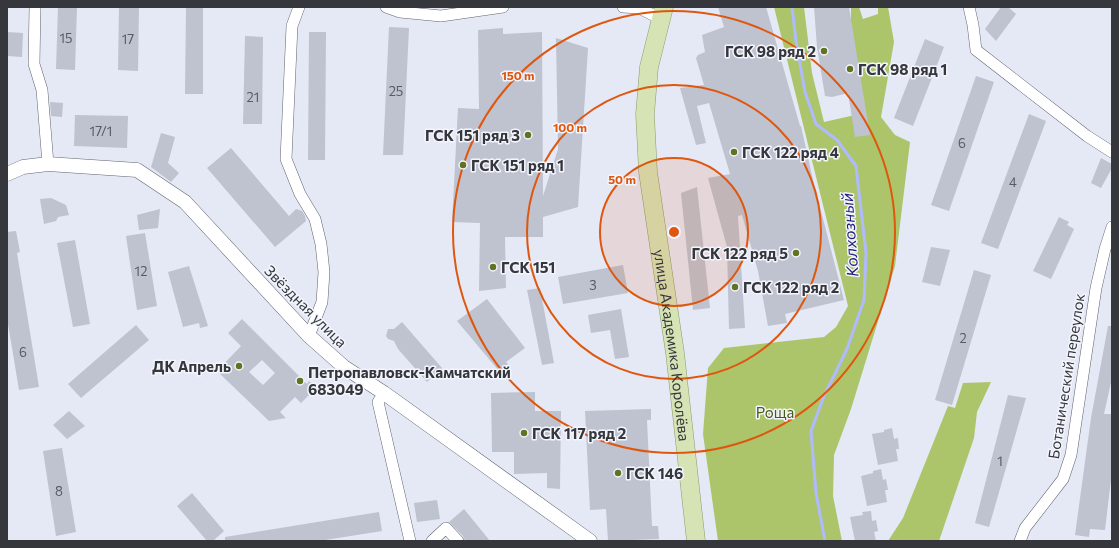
<svg xmlns="http://www.w3.org/2000/svg" width="1119" height="548" font-family="Commissioner,sans-serif">
	<rect width="100%" height="100%" fill="#e5e8f5"/>
	<path fill="#acc56b" d="M774,7H804L812,73L824,122L864,113L851,29V7H859L863,19L878,14V7H888L894,42L881,117L895,135L910,142L895,266L851,409L834,455L833,496L842,541H718L703,434L708,368L724,348L824,337L836,327L848,306Z
		M991,382L977,412L974,438L939,541H888L903,518L948,406L955,408L963,383Z"/>
	<g fill="none" stroke-linecap="round" stroke-linejoin="round">
		<path stroke="#b0bbfe" stroke-width="3" d="M792,7L796,41L805,92L816,124L837,140L856,166L866,253L864,300L847,349L824,396L811,431L816,493L825,541"/>
	</g>
	<path fill="#bfc2cf" fill-rule="evenodd" d="M58,7H77L75,70L56,69Z
		M119,7H139L138,71L118,70Z
		M186,7H203V94H185Z
		M718,7H766L800,126H801L813,180L844,300L785,314L787,323L768,326L758,271L742,215L738,216L745,328L729,329L727,247L708,178L730,174L709,103L697,106L706,143L696,145L680,88L704,85L696,58L698,55L705,52L702,35L724,27Z
		M814,7H849L870,135L855,137L848,93L832,97L825,96L817,47Z
		M1001,7H1008L1016,14L996,41L985,29Z
		M389,27L409,28L403,155H383Z
		M503,28V34L542,32L543,196L558,149L556,38L588,48L578,207L543,217V237H505L506,288L479,291L480,223L452,222L458,108L479,109L478,30Z
		M7,32L23,33L22,57L7,56Z
		M309,32H326L325,160H308Z
		M245,36L263,37L262,124H243Z
		M925,39L944,47L913,126L894,118Z
		M976,76L994,82L949,211L931,205Z
		M50,102L63,103L62,117L51,116Z
		M1029,114L1046,121L998,249L981,243Z
		M75,115L128,116L127,148L74,146Z
		M161,133L175,137L168,163L179,173L171,182L151,167Z
		M231,148L289,216L296,209L302,211L305,216L306,221L275,247L207,168Z
		M1101,158L1112,164V168L1101,188L1091,183Z
		M697,187L710,308L693,310L681,193Z
		M51,198L66,205L69,215L58,217L56,221L44,224L40,199Z
		M160,209L158,228L139,230L137,215Z
		M1059,217L1069,222L1067,225L1074,229L1051,279L1033,271Z
		M16,231L20,252L17,253L39,387L19,390L7,318V232Z
		M145,233L157,306L137,310L126,236Z
		M75,240L90,324L73,327L57,243Z
		M931,247L950,250L940,286L922,282Z
		M623,265L628,293L563,304L558,277Z
		M189,266L208,326L200,328L199,323L183,327L168,272Z
		M974,270L991,275L952,405L935,400Z
		M540,288L554,363L542,365L527,290Z
		M487,299L525,348L506,362L508,364L499,371L457,321Z
		M621,309L629,357L615,359L610,330L591,333L588,315Z
		M242,319L307,384L309,381L316,388L301,403L295,397L280,412L286,418L269,421L217,371L241,346L228,333ZM262,360L275,373L263,385L249,372Z
		M402,322L442,368L427,382L398,349L394,341L388,339L386,336L388,329H394Z
		M136,325L149,340L81,398L68,384Z
		M1108,326H1112V378L1104,414H1112V471L1105,530L1090,529L1089,537L1075,535L1091,418Z
		M535,392V411H561L560,489L547,488V473L514,474V452H492L491,393Z
		M1008,395L1026,398L989,527L975,523Z
		M651,409V420H647L652,526H658L659,539L608,541L606,509L590,510L585,411Z
		M69,411L85,426L67,439L53,425Z
		M892,428L894,439L898,438L899,449H896L898,461L878,465L872,434L884,432V430Z
		M62,448L76,532L56,536L43,451Z
		M881,469L883,480L886,479L888,490H885L887,502L867,506L861,476L873,473V471Z
		M192,493L224,531L213,541H207L177,506Z
		M437,500L440,519L417,522L414,503Z
		M464,509L490,541H465L463,536L449,522Z
		M871,511L872,521L876,520L878,531L874,532L876,541H855L850,517L863,515L862,512Z
		M379,512L382,531L319,541H225V537Z"/>
	<g fill="none" stroke-linecap="round" stroke-linejoin="round">
		<g stroke="#626470" stroke-width="12">
			<path id="minor" d="M35,7L34,64L42,90L48,164
				M299,7L292,26L286,159L300,194L315,219L321,244L324,272L322,302L309,336
				M386,7L400,12L441,16L503,7
				M623,7L639,8L661,19
				M969,7L973,25L976,50L1087,136L1112,152
				M384,393L378,402L410,541
				M432,541L446,528L458,541
				M1020,541L1025,528L1063,479L1071,455L1096,288L1105,249L1112,227"/>
		</g>
		<g stroke="#626470" stroke-width="15">
			<path id="tertiary" d="M7,174L23,167L48,164L137,170L185,202L309,336L344,367L384,393L590,541"/>
		</g>
		<g stroke="#8c9a6b" stroke-width="19">
			<g id="primary">
				<path id="s1" d="M664,7L649,67L645,114L648,172L675,353L696,541"/>
			</g>
		</g>
		<use href="#minor" stroke="#fff" stroke-width="11"/>
		<use href="#tertiary" stroke="#fff" stroke-width="14"/>
		<use href="#primary" stroke="#d6e3b5" stroke-width="18"/>
	</g>
	<circle cx="674" cy="232" r="74" fill="#df570e" fill-opacity=".12"/>
	<g fill="none" stroke="#df570e" stroke-width="2">
		<circle cx="674" cy="232" r="74"/>
		<circle cx="674" cy="232" r="147"/>
		<circle cx="674" cy="232" r="221"/>
	</g>
	<g fill="#607323" stroke="#f3f5fd" stroke-width="1.5">
		<circle cx="824" cy="51" r="4"/>
		<circle cx="850" cy="69" r="4"/>
		<circle cx="528" cy="135" r="4"/>
		<circle cx="734" cy="152" r="4"/>
		<circle cx="463" cy="165" r="4"/>
		<circle cx="796" cy="253" r="4"/>
		<circle cx="493" cy="267" r="4"/>
		<circle cx="735" cy="287" r="4"/>
		<circle cx="239" cy="366" r="4"/>
		<circle cx="300" cy="381" r="4"/>
		<circle cx="524" cy="433" r="4"/>
		<circle cx="618" cy="473" r="4"/>
	</g>
	<g text-anchor="middle" dominant-baseline="central" stroke-width="3" stroke-linejoin="round" paint-order="stroke">
		<g font-size="13" fill="#585a62">
			<text x="66" y="38">15</text>
			<text x="128" y="39">17</text>
			<text x="396" y="91">25</text>
			<text x="253" y="97">21</text>
			<text x="101" y="131">17/1</text>
			<text x="962" y="143">6</text>
			<text x="1013" y="182">4</text>
			<text x="141" y="271">12</text>
			<text x="593" y="285">3</text>
			<text x="963" y="338">2</text>
			<text x="23" y="352">6</text>
			<text x="1000" y="461">1</text>
			<text x="59" y="491">8</text>
		</g>
		<g font-size="15" font-weight="bold" fill="#36373d" stroke="#f3f5fd" text-anchor="start">
			<text x="816" y="51" text-anchor="end">ГСК 98 ряд 2</text>
			<text x="858" y="69">ГСК 98 ряд 1</text>
			<text x="520" y="135" text-anchor="end">ГСК 151 ряд 3</text>
			<text x="742" y="152">ГСК 122 ряд 4</text>
			<text x="471" y="165">ГСК 151 ряд 1</text>
			<text x="788" y="253" text-anchor="end">ГСК 122 ряд 5</text>
			<text x="501" y="267">ГСК 151</text>
			<text x="743" y="287">ГСК 122 ряд 2</text>
			<text x="231" y="366" text-anchor="end">ДК Апрель</text>
			<text x="308" y="372">Петропавловск-Камчатский<tspan x="308" dy="17">683049</tspan></text>
			<text x="532" y="433">ГСК 117 ряд 2</text>
			<text x="626" y="473">ГСК 146</text>
		</g>
		<g font-size="15" fill="#36373d" stroke="#f3f5fd">
			<text transform="translate(306 306) rotate(45)">Звёздная улица</text>
			<text stroke="none"><textPath href="#s1" startOffset="342">улица Академика Королёва</textPath></text>
			<text transform="translate(1066 376) rotate(-81)">Ботанический переулок</text>
		</g>
		<g font-size="15" fill="#495918" stroke="#f3f5fd">
			<text x="775" y="412">Роща</text>
		</g>
		<g font-size="16" font-style="italic" fill="#251d7b" stroke="#f3f5fd">
			<text transform="translate(849 235) rotate(-94)">Колхозный</text>
		</g>
	</g>
	<circle cx="674" cy="232" r="6" fill="#df570e" stroke="#f3f5fd" stroke-width="2"/>
	<g font-size="12" text-anchor="middle" font-weight="bold" fill="#df570e" stroke="#f3f5fd" stroke-width="3" stroke-linejoin="round" paint-order="stroke">
		<text x="518" y="80">150 m</text>
		<text x="570" y="132">100 m</text>
		<text x="622" y="184">50 m</text>
	</g>
	<rect width="1119" height="548" fill="none" stroke="#36373d" stroke-width="16"/>
</svg>
